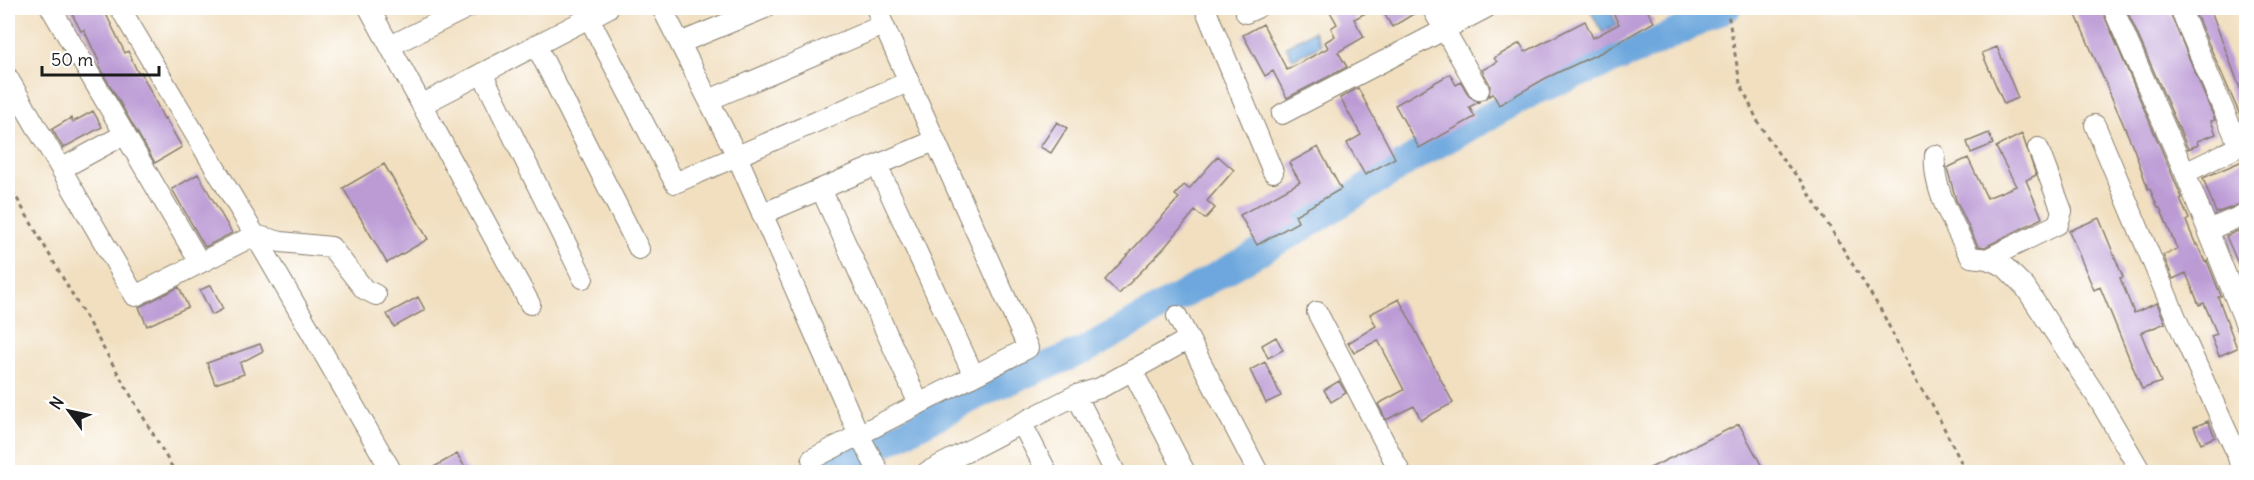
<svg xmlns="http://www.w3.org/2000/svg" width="2254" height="480" font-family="Delius,sans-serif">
	<rect width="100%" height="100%" fill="#fff"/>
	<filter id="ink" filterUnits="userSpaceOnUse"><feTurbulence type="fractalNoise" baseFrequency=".0167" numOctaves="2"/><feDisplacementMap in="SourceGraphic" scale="12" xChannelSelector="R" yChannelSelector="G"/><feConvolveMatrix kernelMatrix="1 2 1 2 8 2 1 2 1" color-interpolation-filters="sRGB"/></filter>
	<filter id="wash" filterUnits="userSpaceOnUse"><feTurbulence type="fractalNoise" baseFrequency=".008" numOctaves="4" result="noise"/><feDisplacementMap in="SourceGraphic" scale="24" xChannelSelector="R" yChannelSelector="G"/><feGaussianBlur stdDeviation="1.35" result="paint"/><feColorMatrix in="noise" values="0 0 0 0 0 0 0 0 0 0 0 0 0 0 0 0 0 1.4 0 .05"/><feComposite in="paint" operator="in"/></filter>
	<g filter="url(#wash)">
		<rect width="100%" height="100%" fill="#f1dfc0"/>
		<path fill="#6da7dd" stroke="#44627c" stroke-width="1.5" d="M1589,8H1608L1617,24L1602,32Z
			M1314,31L1321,45L1293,59L1286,46Z"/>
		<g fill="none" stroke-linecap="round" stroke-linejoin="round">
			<path stroke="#6da7dd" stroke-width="28" d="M827,472L994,387L1085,350L1312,222L1415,157L1535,91L1637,51L1727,8"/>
		</g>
		<g id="blocks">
			<path fill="#bc9bd5" d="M69,8H103L125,53L128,51L138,73L141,72L164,119L165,118L182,147L155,163L99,67L100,64L84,30L81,31Z
				M1328,8H1375L1354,19L1364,37L1338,52L1347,67L1287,98L1273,71L1265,76L1243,35L1263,24L1287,70L1328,48L1325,42L1335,36L1331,28L1337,24Z
				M1381,8H1420V10L1392,27Z
				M1610,8H1646L1654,22L1602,52L1546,78L1499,105L1493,94L1489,96L1490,85L1482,70L1497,62L1494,58L1520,43L1525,52L1585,21L1593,38L1619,24Z
				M2073,8H2101L2182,198L2180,199L2189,219L2186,221L2196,245L2197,244L2205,262L2207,261L2221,296L2218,297L2237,348L2219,356L2211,336L2217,334L2204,303L2199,305L2186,273L2173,279L2163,255L2177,249L2160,208H2158L2150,189H2148L2134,149Z
				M2126,8H2168L2215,120L2211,121L2216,134L2197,141L2198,145L2188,149Z
				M2193,8H2210L2241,91L2247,88V131Z
				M1997,47L2018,98L2004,104L1982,53Z
				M1450,74L1456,85L1461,82L1469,96L1479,102L1469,107L1475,117L1419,148L1395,105Z
				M1358,88L1395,158L1365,175L1347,143L1361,135L1340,98Z
				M93,111L102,127L63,148L52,129L71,118L73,122Z
				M1057,122L1067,128L1051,153L1040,147Z
				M1989,133L1993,144L1971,153L1967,142Z
				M2022,134L2036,175L2026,180L2042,218L1985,247L1978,246L1956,200L1947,168L1968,158L1987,198L2016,186L1996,147Z
				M1318,147L1341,189L1295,215L1298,222L1257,245L1240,215L1300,182L1289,163Z
				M1218,156L1234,170L1207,201L1215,208L1205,219L1195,211L1164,248L1119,294L1105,280L1179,198L1175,195L1184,185L1189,189Z
				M2247,159V202L2216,213L2203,178Z
				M384,164L428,239L387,263L343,188Z
				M198,174L232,233L205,247L172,189Z
				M2099,218L2123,277L2120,278L2134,313L2157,303L2165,323L2141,333L2161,382L2142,389L2100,287L2094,290L2069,231Z
				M2247,227V282H2246L2226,236Z
				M211,285L223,309L212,315L200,290Z
				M179,287L188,307L147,326L139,307Z
				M418,297L425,310L394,327L387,314Z
				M1399,299L1453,403L1421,420L1414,406L1386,420L1378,404L1404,390L1378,340L1354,353L1348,343L1376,326L1370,314Z
				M1276,337L1283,350L1268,358L1262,345Z
				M260,344L263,351L240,363L244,374L215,384L207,363Z
				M1265,362L1281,396L1266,403L1250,370Z
				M1339,381L1346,393L1331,402L1324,390Z
				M2208,421L2215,437L2201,443L2194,427Z
				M1739,424L1765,472H1642Z
				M457,454L468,472H425Z"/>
		</g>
	</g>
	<g filter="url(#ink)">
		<use href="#blocks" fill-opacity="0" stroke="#867e6e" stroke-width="1.5"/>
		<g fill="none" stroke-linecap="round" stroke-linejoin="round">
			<g stroke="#867e6e" stroke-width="22">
				<path id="minor" d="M51,8L200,263
					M120,8L255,235L281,242L331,247L364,289L376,295
					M369,8L530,304
					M662,8L737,156L859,435L879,472
					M1205,8L1273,172
					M1432,8L1479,90
					M2113,8L2185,173L2246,325
					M2180,8L2239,146
					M1246,13L1257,8
					M589,18L675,183L908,82
					M680,43L765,8
					M536,45L639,249
					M390,46L467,8
					M482,73L583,278
					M8,78L135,296L255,235L392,472
					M709,100L883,25
					M423,104L608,8
					M1282,114L1486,8
					M2095,125L2185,339L2237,454L2242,472
					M1935,155C1932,189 1953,221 1967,251L1971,257L1987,259L2004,266L2025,287L2099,400L2141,472
					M877,165L974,376
					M61,169L125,134
					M2185,173L2246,143
					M821,189L919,404
					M762,214L934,141
					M2208,230L2246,214
					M1987,259L2058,224L2062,211L2038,148
					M1317,312L1400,472
					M1177,316L1258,472
					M1132,370L1185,472
					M1076,395L1115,472
					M1022,424L1047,472
					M812,459L1028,348L876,8
					M927,472L1076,395L1100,388L1189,339"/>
			</g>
			<path stroke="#867e6e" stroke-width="3" stroke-dasharray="4.5 4.5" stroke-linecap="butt" d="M1727,8L1740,83L1759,124L1782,159L1802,182L1882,312L1917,383L1932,404L1966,472
				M8,183L175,472"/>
			<use href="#minor" stroke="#fff" stroke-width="20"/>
		</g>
	</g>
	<rect width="2254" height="480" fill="none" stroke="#fff" stroke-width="30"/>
	<g transform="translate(69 411) rotate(303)" stroke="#ffffff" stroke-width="4.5" paint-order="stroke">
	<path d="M0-4.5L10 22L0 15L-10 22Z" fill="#1c1c1c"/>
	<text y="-9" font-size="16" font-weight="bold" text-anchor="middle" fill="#1c1c1c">N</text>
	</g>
	<path d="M42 66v9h117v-9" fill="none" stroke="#1c1c1c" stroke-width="3"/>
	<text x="51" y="66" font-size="18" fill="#1c1c1c" stroke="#ffffff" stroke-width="4.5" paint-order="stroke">50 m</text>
</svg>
